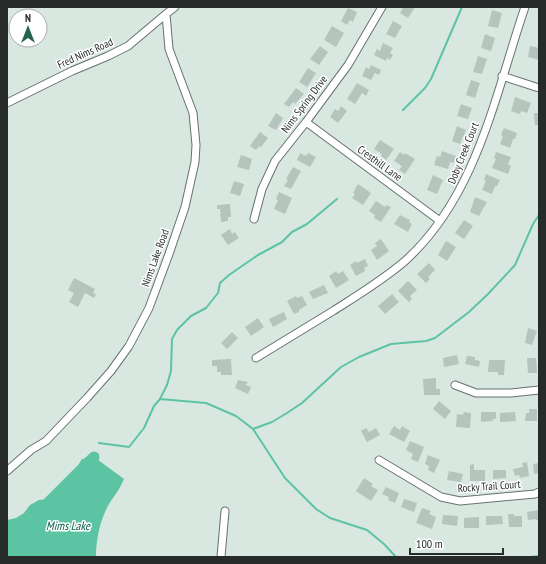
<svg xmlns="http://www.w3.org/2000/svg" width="546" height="564" font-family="'PT Sans Narrow',sans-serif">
	<rect width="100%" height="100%" fill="#d9e7e1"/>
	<path fill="#5cc4a2" d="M94,457L124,479C120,489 114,496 109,504C100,520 96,539 96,557H7V520L16,518L24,513L30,505L39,500L49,499L62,492L82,459Z"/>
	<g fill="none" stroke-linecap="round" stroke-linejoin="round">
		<path stroke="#5cc4a2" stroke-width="2" d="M403,110L425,88L431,79L462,7
			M160,399L206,403L236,416L253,429L285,478L316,509L330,518L367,530L384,544L396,557
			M253,429L272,422L287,413L302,403L341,367L359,357L391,344L426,341L435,338L469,312L488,294L515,265L533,224L539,215
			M99,443L129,447L144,428L154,406L160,399L167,385L171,371L172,339L177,330L191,316L206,308L218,293L220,283L229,275L258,255L282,242L292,232L307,224L337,199
			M531,557L539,556"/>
		<path stroke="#5cc4a2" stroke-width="11" d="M45,506L94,457"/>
	</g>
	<path fill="#b6c4be" d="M403,7H415L408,18L400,13Z
		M348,8L357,12L353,22L350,20L347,25L341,21Z
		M492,10L502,13L498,28L488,26Z
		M393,21L402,26L395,38L386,34Z
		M332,26L344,33L336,47L324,40Z
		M485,34L495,38L491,51L481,48Z
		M383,43L393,48L390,53L393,55L390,60L387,58L386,61L374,55L377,49L380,51Z
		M320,46L328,52L319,65L310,59Z
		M530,46L539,48V60L528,57Z
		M478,56L487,59L482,74L473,72Z
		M371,65L381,70L379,75L375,73L371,80L362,76L366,67L369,69Z
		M308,68L316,73L307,87L299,82Z
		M471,80L480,83L475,98L466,95Z
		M357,83L369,90L366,96L362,93L355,104L347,99Z
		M296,88L304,94L295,104L293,102L289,107L284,104Z
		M515,97L531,103L527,113L521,111L520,114L511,111Z
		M461,104L472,108L468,119L457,116Z
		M341,106L347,111L338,123L330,117L335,109L338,111Z
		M276,113L283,118L276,130L268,126Z
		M534,113H539V125H535Z
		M457,126L466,130L460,144L452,141Z
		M504,128L517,133L515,139H513L510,148L500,144L503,136L501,135Z
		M260,132L268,138L261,147L259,146L256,150L250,146Z
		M380,140L394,149L386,160L381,156L382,154L374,149Z
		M442,151L456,156L454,163L450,162L448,169L434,165L437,156L440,157Z
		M400,152L404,155L405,153L415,159L405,174L399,170L402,166L394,161Z
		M496,152L511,157L508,164L511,166L508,174L492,168L496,159L494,158Z
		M300,153L306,156L308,153L316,157L310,167L297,160Z
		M241,155L252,159L249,170L237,167Z
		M293,167L301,171L291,189L284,186L288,180L286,179Z
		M486,174L500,180L497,186H495L492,194L482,190L486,181L484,180Z
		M433,175L443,180L437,194L427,190Z
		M234,181L244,184L240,196L230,193Z
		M358,184L371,193L363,205L352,198L355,194L353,193Z
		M279,192L292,198L285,214L274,209L278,200L276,199Z
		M475,197L487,202L479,216L470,212Z
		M376,201L385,207L386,205L391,207L381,222L374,218L375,215L369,211Z
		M230,204L231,217H228V221L221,222L220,209H217V205Z
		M400,215L410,220L409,222L412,224L408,232L394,224Z
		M464,220L473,226L464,239L455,233Z
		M230,229L232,234L235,232L239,238L228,245L221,235Z
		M381,239L389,251L377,260L371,250L377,246L375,243Z
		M446,241L456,247L447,261L438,255Z
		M365,259L368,266L364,268L365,271L356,276L350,265L356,261L357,263Z
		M429,263L435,270L428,277L430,279L426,283L417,274Z
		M336,271L338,274L343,271L349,280L336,288L329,276Z
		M74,278L95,289L93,293L96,294L94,298L85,293L78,307L69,302L74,293L68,290Z
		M408,281L417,290L410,296L412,299L409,302L398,291Z
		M324,285L328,293L313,299L309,292Z
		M392,294L399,302L385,314L378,306Z
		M296,296L297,298L302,296L307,305L299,310V312L294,314L287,301Z
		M284,312L287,319L273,327L269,319Z
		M258,318L264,327L251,336L245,327Z
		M528,328L537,331L532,345L525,343Z
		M232,332L238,338L227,349L221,343Z
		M457,355L459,364L444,367L443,358Z
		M467,356L475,357V360L480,361L479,367L465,364Z
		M527,358H536L537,373H528Z
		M231,359L232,375H221V372H217V366H212V360Z
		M489,360H505L504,375H498V372H488Z
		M436,378V389H440V395H424L423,379Z
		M238,380L248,382L246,385L251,387L248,394L235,388Z
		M439,401L451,411L445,419L433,409Z
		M529,409H537V421H525L526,413H529Z
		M464,412L471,413L470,428L456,427L457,414L463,415Z
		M481,412H496V419H493V421L481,422Z
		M515,412L516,421L500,422V413Z
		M394,426L400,430L402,426L410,431L404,442L389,434Z
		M366,428L369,432L376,428L380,435L367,442L361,431Z
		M410,441L424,447L418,462L411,459L413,454L406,450Z
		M428,455L440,460L434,473L428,470L429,466L425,464Z
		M527,462L529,476L520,478L519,475L515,476L513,469L523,467L522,463Z
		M539,463V473L534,474L533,464Z
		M474,464V470H485V481H470V465Z
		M493,470H506V478L493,479Z
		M449,471L463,474L461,482L447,480Z
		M364,478L373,484L371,486L378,490L371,501L356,491Z
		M386,487L399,493L395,503L388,500L389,497L382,494Z
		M404,499L417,503L414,512L401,507Z
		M422,508L431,511L429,514L436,517L432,529L416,523Z
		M539,510V520H536V519L528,520L527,512Z
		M508,514H514V516H522V527H509Z
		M443,515L458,516L457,526L442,524Z
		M486,516H502L503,524L486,525Z
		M479,517V528H464V518Z"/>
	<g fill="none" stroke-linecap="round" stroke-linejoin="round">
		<g stroke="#66726d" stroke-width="9">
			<path id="street" d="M502,76L539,88
				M7,103L72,71L108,56L128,46L166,14
				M306,122L440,221
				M254,219L262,189L275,161L306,122L348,65L382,7
				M256,358C282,342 308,326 333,311C358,295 383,280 405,261C477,196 495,95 525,7
				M455,385L476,393H511L539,390
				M379,460L441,497L460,501L535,494L539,492
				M7,471L31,450L46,441L87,398L111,371L129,346L149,308L169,254L185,207L195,162L196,145L193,113L169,49L166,14L175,7
				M221,557L225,511"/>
		</g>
		<use href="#street" stroke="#fff" stroke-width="7"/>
	</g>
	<g text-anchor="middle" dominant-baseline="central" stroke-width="3" stroke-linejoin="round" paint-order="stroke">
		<g font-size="11" fill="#272c2a" stroke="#fff">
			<text transform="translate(85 53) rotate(-24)">Fred Nims Road</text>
			<text transform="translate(304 104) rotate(-53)">Nims Spring Drive</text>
			<text transform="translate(463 153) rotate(-68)">Doby Creek Court</text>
			<text transform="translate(380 163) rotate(36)">Cresthill Lane</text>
			<text transform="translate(155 258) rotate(-70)">Nims Lake Road</text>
			<text transform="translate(489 486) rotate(-4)">Rocky Trail Court</text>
		</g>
		<g font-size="12" font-style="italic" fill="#0a604a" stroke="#fff">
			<text x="68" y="525">Mims Lake</text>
		</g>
	</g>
	<rect width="546" height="564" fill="none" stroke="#272c2a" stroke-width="16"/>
	<g transform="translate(28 28)"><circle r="19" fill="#ffffff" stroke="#a9abaa"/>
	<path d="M0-3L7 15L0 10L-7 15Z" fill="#256350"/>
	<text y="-6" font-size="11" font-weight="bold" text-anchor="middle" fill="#272c2a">N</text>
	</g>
	<path d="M410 548v6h93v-6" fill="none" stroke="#272c2a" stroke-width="2"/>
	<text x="416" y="548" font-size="12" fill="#272c2a" stroke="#ffffff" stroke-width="3" paint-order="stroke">100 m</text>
</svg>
